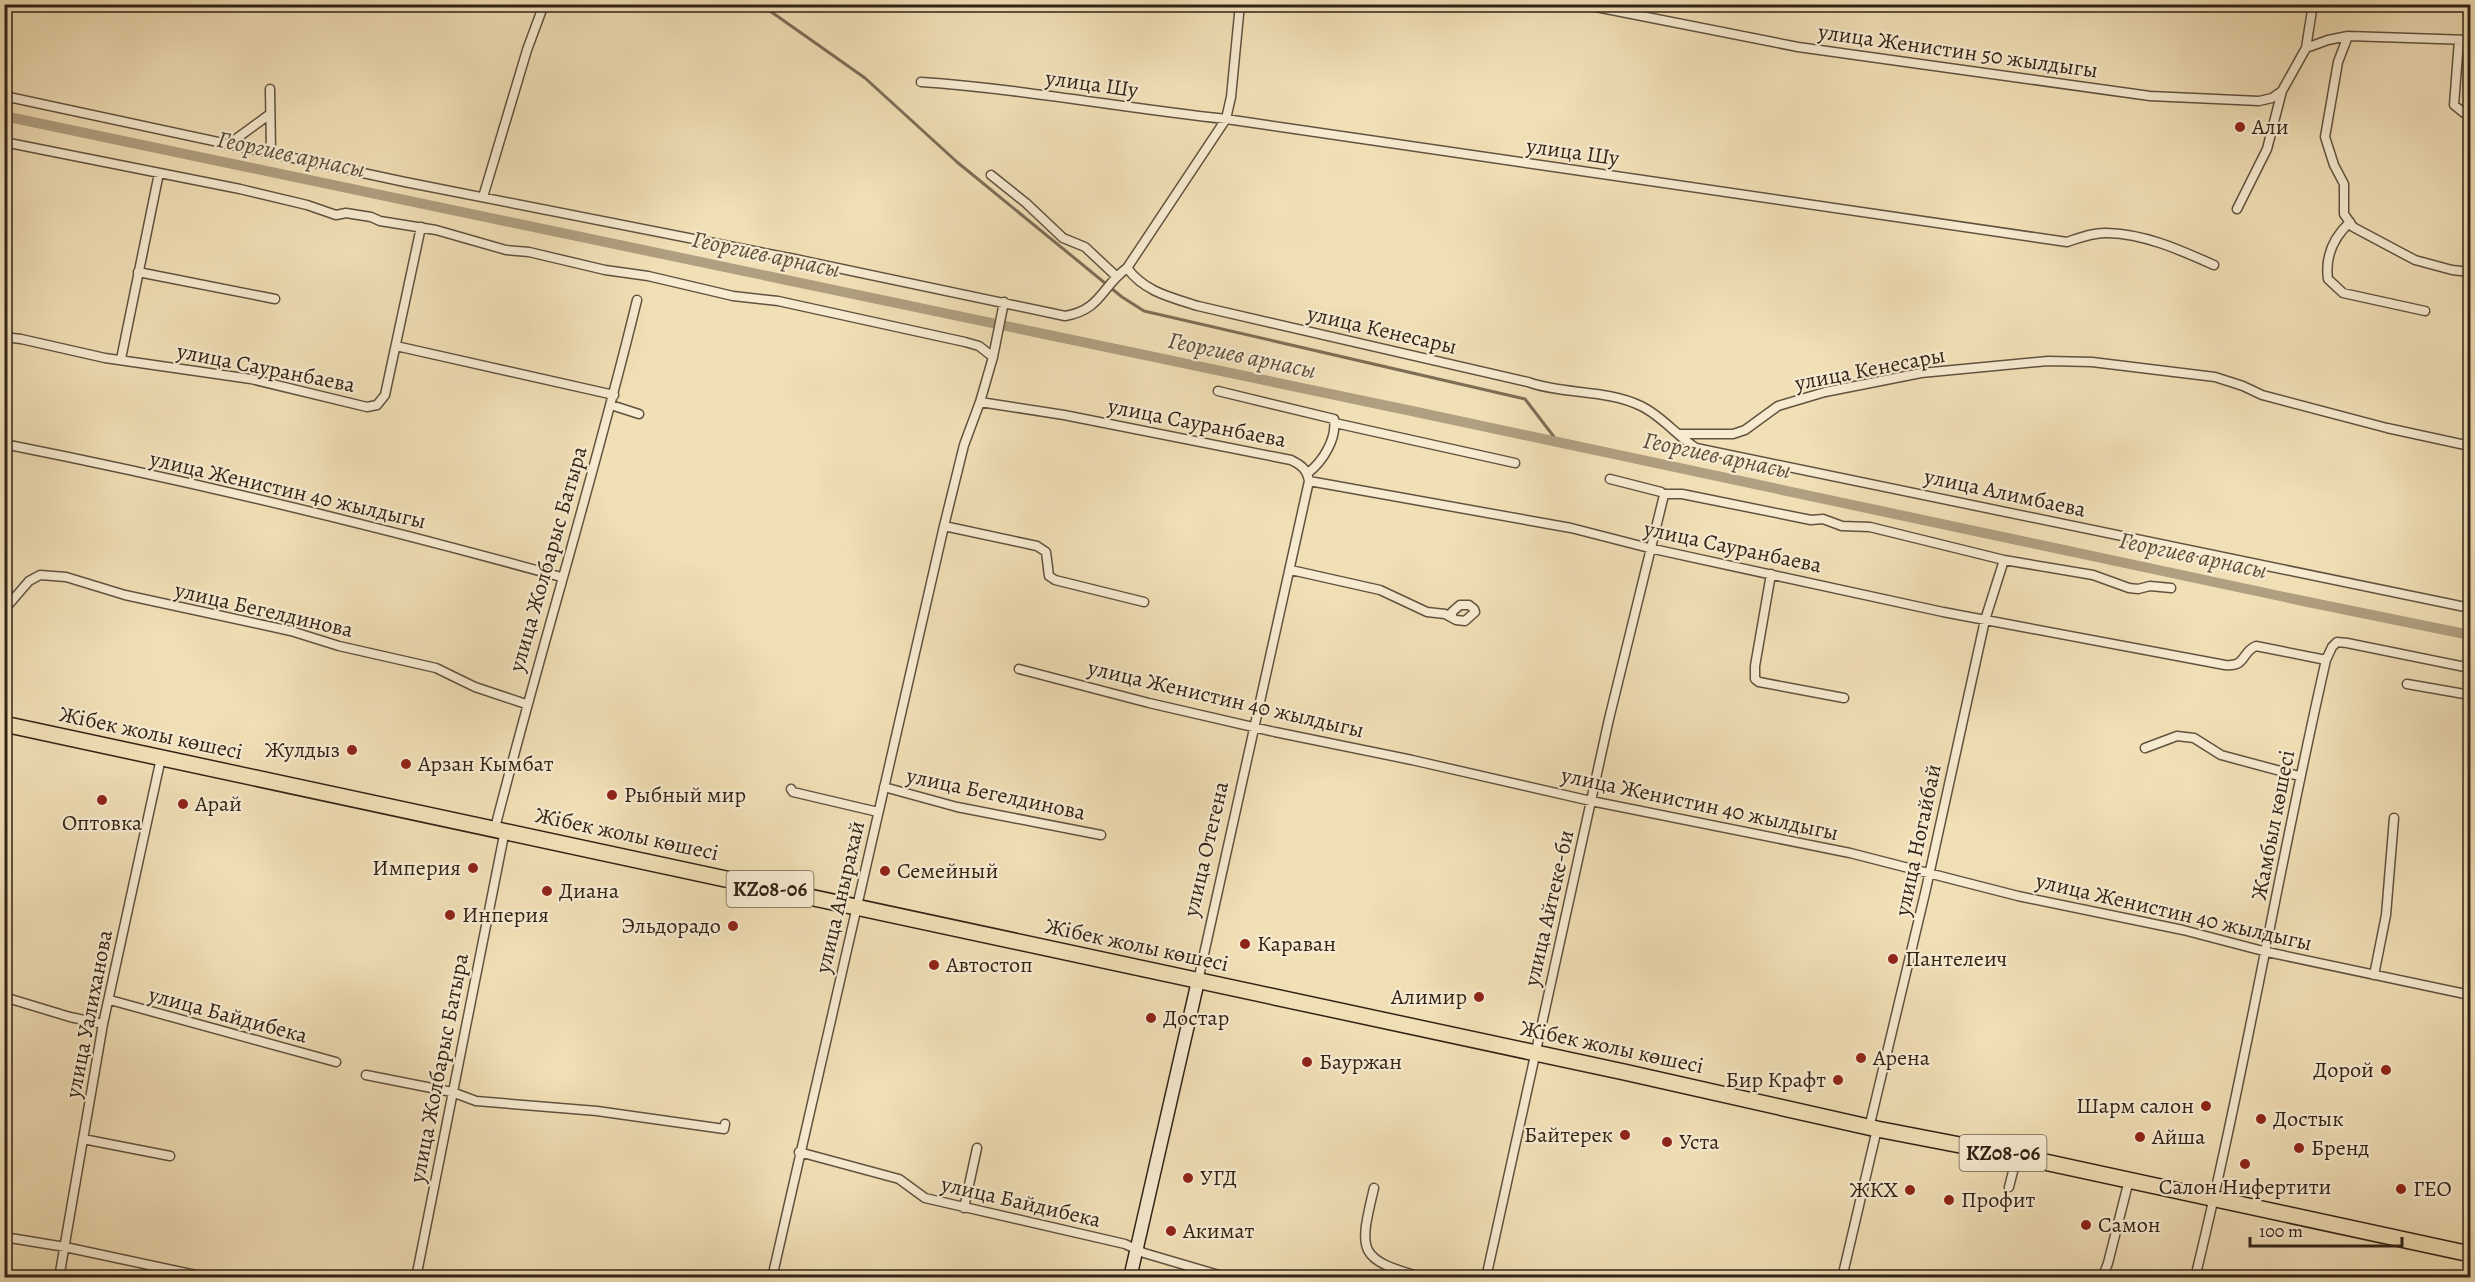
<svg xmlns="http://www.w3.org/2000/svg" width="2475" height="1282" font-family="Alegreya,serif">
	<rect width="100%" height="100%" fill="#f1dfb6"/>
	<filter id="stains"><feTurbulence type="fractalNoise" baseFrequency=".00333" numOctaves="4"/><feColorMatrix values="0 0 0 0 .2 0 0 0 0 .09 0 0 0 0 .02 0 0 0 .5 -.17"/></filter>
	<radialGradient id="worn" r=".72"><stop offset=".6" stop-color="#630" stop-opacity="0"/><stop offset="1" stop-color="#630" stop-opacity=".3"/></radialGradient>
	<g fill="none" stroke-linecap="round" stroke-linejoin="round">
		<path stroke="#7d6d56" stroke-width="3" d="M760,4L865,78L957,162L1122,297L1144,311L1525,399L1558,442"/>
		<path stroke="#b09f80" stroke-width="10" d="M4,116L1407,410L2308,602L2470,635"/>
		<g stroke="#61523f" stroke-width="11">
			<path id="minor" d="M1581,4L1798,47L2150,96L2259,101L2272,98L2282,91L2306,48L2313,4
				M2348,36L2338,62L2325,137L2334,165L2344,184V214L2353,227L2415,260L2452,270L2470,272
				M2459,40L2454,105L2464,113H2470
				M2306,48L2328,40L2348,36L2470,40
				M921,82C1023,89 1124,108 1226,119L2067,242C2079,238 2094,232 2108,233C2145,234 2180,250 2214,265
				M270,89L271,153
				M4,96L405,182L795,259L1065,316C1101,310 1101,287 1127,268L1226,119L1231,97L1240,4
				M4,142L240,189L307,205L336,215L346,213L371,217L380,221L436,230L506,250L529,252L605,270L648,276L733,296L778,301L965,342L979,346L993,357
				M229,144L270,114
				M991,175L1026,203L1063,238L1085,247L1116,276
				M483,197L527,50L544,4
				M2237,209L2267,149L2282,91
				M2350,222C2333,238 2325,257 2328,279L2343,293L2425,311
				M1127,268C1145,292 1170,297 1198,306L1528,382C1564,395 1606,389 1641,406C1662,416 1677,436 1696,448L2470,608
				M138,272L275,299
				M4,337L21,339L105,358L251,379L367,407L377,405L385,395L421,227
				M396,346L614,395
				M121,359L159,173
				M1218,391L1334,419C1337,439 1323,461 1308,473
				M980,402L1064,415L1291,460C1301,465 1307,469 1309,481L1198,981
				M611,405L639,414
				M1335,423L1515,463
				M1679,434H1733L1745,430L1778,406L1825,392L1921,373L2048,361L2092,362L2215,377L2243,386L2262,395L2387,428L2470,446
				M4,444C191,481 378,526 561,577
				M1309,481L1571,528L1649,548L1943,612L2225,665C2247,667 2241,652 2256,646L2326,660
				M1663,494H1682L1811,520L1823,519L1842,526L1870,527L2004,560L2093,575L2129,588L2138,589L2150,586L2171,588
				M944,526L1037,546L1046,552L1049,576L1055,580L1144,602
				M1291,570L1380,590L1427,612L1445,614L1456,620L1465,621L1475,612L1474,609L1469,605H1460L1452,612V617
				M1771,574L1755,666V679L1759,682L1844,698
				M4,610L29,581L40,575L66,577L125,595L291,631L339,646L436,668L475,687L526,704
				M1019,669L1149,703L1275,732L1412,760L1591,801L1850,853L2018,896L2183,930L2267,952L2470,995
				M2407,684L2470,695
				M2145,748L2177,736L2194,738L2221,755L2299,776
				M884,787L957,807L1101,835
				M791,789L793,792L878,812
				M495,828C540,651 594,477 637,300
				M2374,975L2386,915L2394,818
				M4,997L70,1017L103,1024
				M110,1000L336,1062
				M366,1075L452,1092L476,1101L597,1111L724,1129L725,1124
				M1869,1128L1926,889L1985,620L2004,560
				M83,1139L170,1156
				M799,1152L899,1179L925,1198L1125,1244L1144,1253L1229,1278
				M2009,1187L2017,1156
				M1374,1188C1358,1254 1358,1259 1424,1278
				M964,1208L977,1148
				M4,1237L65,1247L210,1278
				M59,1278L103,1024L161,758
				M416,1278L505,830
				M772,1278L944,526L964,445L980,402L993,357L1004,302
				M1486,1278L1609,719L1664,495L1661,492L1610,479
				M1842,1278L1877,1129
				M2099,1278L2105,1271L2108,1263L2129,1180
				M2195,1278C2245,1073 2279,865 2326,660L2332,647L2337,642L2347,643L2470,668"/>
		</g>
		<g stroke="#312317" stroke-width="15">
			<path id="secondary" d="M1130,1278L1198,981"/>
		</g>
		<g stroke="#312317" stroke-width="18">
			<path id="trunk" d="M4,724L1624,1072L1877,1129L2017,1156L2470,1254"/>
		</g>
		<use href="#minor" stroke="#f6ead0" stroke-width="8"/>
		<use href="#secondary" stroke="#f6ead0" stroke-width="12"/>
		<use href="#trunk" stroke="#f1dfb6" stroke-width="15"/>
	</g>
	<g fill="#8f2418" stroke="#f6ead0" stroke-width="2">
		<circle cx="2240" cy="127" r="6"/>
		<circle cx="352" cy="750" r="6"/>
		<circle cx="406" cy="764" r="6"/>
		<circle cx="612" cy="795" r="6"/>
		<circle cx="102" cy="800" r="6"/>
		<circle cx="183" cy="804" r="6"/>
		<circle cx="473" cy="868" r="6"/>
		<circle cx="885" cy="871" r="6"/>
		<circle cx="547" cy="891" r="6"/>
		<circle cx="450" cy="915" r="6"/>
		<circle cx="733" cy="926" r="6"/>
		<circle cx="1245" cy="944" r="6"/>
		<circle cx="1893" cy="959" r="6"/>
		<circle cx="934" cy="965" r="6"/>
		<circle cx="1479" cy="997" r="6"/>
		<circle cx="1151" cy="1018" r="6"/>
		<circle cx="1861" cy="1058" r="6"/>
		<circle cx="1307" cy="1062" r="6"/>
		<circle cx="2386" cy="1070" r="6"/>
		<circle cx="1838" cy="1080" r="6"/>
		<circle cx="2206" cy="1106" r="6"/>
		<circle cx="2261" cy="1119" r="6"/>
		<circle cx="1625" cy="1135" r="6"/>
		<circle cx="2140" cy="1137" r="6"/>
		<circle cx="1667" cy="1142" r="6"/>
		<circle cx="2299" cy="1148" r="6"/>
		<circle cx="2245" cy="1164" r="6"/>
		<circle cx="1188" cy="1178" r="6"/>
		<circle cx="2401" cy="1189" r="6"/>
		<circle cx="1910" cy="1190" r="6"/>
		<circle cx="1949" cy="1200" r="6"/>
		<circle cx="2086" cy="1225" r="6"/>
		<circle cx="1171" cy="1231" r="6"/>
	</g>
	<g text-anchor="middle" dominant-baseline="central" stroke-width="4.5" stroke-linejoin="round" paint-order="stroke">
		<g fill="#f6ead0" stroke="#6c5f4e" stroke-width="1.5">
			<rect x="726.5" y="871" width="87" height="36" rx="4.5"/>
			<rect x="1959.5" y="1135" width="87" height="36" rx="4.5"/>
		</g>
		<g font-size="21" font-weight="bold" fill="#312317">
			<text x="770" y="889">KZ08-06</text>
			<text x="2003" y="1153">KZ08-06</text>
		</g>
		<g font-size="22" fill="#312317" stroke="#f6ead0">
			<text transform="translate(1958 51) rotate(8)">улица Женистин 50 жылдыгы</text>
			<text transform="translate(1092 84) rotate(8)">улица Шу</text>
			<text transform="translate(1573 152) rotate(8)">улица Шу</text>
			<text transform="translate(1382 330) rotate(13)">улица Кенесары</text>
			<text transform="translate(266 368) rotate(11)">улица Сауранбаева</text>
			<text transform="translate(1870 369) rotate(-11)">улица Кенесары</text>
			<text transform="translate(1197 423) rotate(11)">улица Сауранбаева</text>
			<text transform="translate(288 490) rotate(13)">улица Женистин 40 жылдыгы</text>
			<text transform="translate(2005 493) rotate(12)">улица Алимбаева</text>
			<text transform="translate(1733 547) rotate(12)">улица Сауранбаева</text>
			<text transform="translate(548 559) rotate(-74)">улица Жолбарыс Батыра</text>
			<text transform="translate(264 610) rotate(13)">улица Бегелдинова</text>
			<text transform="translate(1226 699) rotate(13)">улица Женистин 40 жылдыгы</text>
			<text transform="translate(151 733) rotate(12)">Жібек жолы көшесі</text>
			<text transform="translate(996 794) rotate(12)">улица Бегелдинова</text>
			<text transform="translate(1700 804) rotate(12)">улица Женистин 40 жылдыгы</text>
			<text transform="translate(2273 825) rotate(-79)">Жамбыл көшесі</text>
			<text transform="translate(627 834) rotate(12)">Жібек жолы көшесі</text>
			<text transform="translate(1918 840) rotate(-78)">улица Ногайбай</text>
			<text transform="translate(1206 849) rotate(-77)">улица Отегена</text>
			<text transform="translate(840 897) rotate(-77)">улица Анырахай</text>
			<text transform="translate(1549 908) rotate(-77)">улица Айтеке-би</text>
			<text transform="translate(2174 912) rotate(13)">улица Женистин 40 жылдыгы</text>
			<text transform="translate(1137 945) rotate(12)">Жібек жолы көшесі</text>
			<text transform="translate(89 1014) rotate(-79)">улица Уалиханова</text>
			<text transform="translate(228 1015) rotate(15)">улица Байдибека</text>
			<text transform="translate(1612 1047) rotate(12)">Жібек жолы көшесі</text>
			<text transform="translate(439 1068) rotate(-79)">улица Жолбарыс Батыра</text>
			<text transform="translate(1021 1202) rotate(13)">улица Байдибека</text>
		</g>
		<g font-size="22" fill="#312317" stroke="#f6ead0" text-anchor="start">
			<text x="2252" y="127">Али</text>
			<text x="340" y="750" text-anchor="end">Жулдыз</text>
			<text x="418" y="764">Арзан Кымбат</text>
			<text x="624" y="795">Рыбный мир</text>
			<text x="195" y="804">Арай</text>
			<text x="102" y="823" text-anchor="middle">Оптовка</text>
			<text x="461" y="868" text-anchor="end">Империя</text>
			<text x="897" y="871">Семейный</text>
			<text x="559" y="891">Диана</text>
			<text x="462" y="915">Инперия</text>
			<text x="721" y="926" text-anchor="end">Эльдорадо</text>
			<text x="1257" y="944">Караван</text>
			<text x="1905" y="959">Пантелеич</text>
			<text x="946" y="965">Автостоп</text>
			<text x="1467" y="997" text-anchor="end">Алимир</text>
			<text x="1163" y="1018">Достар</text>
			<text x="1873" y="1058">Арена</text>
			<text x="1319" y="1062">Бауржан</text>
			<text x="2374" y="1070" text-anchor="end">Дорой</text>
			<text x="1826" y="1080" text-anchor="end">Бир Крафт</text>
			<text x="2194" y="1106" text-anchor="end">Шарм салон</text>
			<text x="2273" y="1119">Достык</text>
			<text x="1613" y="1135" text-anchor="end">Байтерек</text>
			<text x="2152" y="1137">Айша</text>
			<text x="1679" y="1142">Уста</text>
			<text x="2311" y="1148">Бренд</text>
			<text x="1200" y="1178">УГД</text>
			<text x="2245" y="1187" text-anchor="middle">Салон Нифертити</text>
			<text x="2413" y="1189">ГЕО</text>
			<text x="1898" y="1190" text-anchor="end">ЖКХ</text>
			<text x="1961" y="1200">Профит</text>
			<text x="2098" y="1225">Самон</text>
			<text x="1183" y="1231">Акимат</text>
		</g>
		<g font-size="24" font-style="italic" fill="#5d4e3c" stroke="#f6ead0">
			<text transform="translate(291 154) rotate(12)">Георгиев арнасы</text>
			<text transform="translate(766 254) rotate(12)">Георгиев арнасы</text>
			<text transform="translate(1242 355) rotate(12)">Георгиев арнасы</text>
			<text transform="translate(1717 455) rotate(12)">Георгиев арнасы</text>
			<text transform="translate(2193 555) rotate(12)">Георгиев арнасы</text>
		</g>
	</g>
	<rect width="2475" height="1282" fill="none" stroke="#f1dfb6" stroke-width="24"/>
	<rect x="6" y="6" width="2463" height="1270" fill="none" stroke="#312317" stroke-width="3"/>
	<rect x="12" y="12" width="2451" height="1258" fill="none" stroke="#312317" stroke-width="1.5"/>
	<path d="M2250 1237v9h152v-9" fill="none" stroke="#312317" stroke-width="3"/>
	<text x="2259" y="1237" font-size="18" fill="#312317" stroke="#f6ead0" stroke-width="4.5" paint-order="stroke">100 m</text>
	<rect width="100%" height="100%" filter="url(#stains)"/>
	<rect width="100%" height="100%" fill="url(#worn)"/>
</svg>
